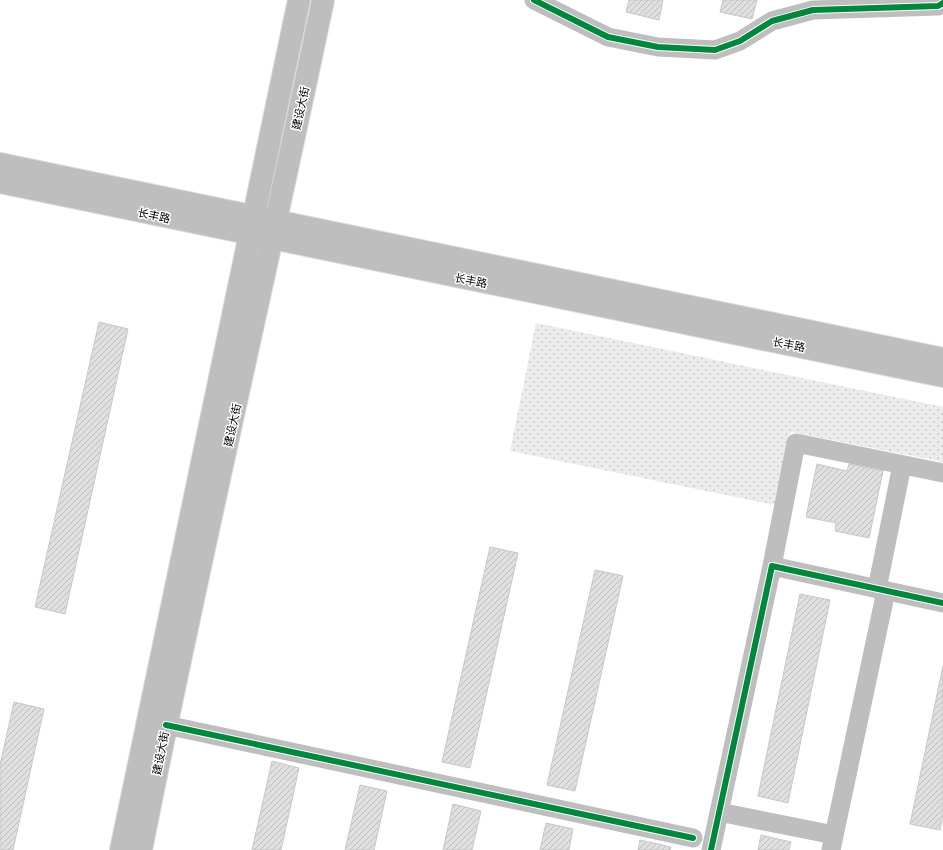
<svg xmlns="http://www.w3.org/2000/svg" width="943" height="850" font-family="Barlow,'Noto Sans SC',sans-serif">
	<defs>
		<pattern id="park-dots" width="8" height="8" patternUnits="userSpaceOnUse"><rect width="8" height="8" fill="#ececec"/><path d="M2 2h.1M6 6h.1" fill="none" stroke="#c9c9c9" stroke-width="1.8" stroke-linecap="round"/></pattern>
		<pattern id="building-hatch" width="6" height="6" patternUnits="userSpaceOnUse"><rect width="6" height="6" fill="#dfdfdf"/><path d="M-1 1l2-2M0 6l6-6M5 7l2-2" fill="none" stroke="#bebebe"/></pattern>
	</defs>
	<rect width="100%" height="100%" fill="#fff"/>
	<path fill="url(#park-dots)" d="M536,323L943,407V462L791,432L775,505L510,451Z"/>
	<path fill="url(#building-hatch)" stroke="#c7c7c7" d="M629,0H663L659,20L626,12Z
		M723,0H757L752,19L720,12Z
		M99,322L128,329L65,614L35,607Z
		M817,464L847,471L849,464L883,471L869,538L835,531L836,523L806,517Z
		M490,547L518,553L470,768L442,762Z
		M595,570L623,576L575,791L547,785Z
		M800,594L830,600L788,803L758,796Z
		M943,666V815L940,830L910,824Z
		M14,702L44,709L13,850H0V765Z
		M272,761L299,768L281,850H252Z
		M360,785L387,791L374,850H345Z
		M453,804L481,811L472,850H443Z
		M546,823L573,829L569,850H540Z
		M761,835L791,842L789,850H758Z
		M640,840L671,847L670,850H638Z"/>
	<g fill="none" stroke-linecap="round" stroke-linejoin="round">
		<g stroke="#dbdbdb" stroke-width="24">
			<path id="major" d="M0,164L943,359
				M0,182L943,376
				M121,850L299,0
				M141,850C197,566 264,284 323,0"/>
		</g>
		<path stroke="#bebebe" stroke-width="19" d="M534,0L608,37L658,47L715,50L740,41L772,21L813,10L938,6L943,3
			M772,566L796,443L943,473
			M877,589L902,465
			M166,725L693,838
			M719,812L834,835
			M711,850L772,566L943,603
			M831,850L886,591"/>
		<use href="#major" stroke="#bebebe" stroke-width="22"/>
		<g stroke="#fff" stroke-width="8">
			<path id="cycleway" d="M534,0L608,37L658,47L715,50L740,41L772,21L813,10L938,6L943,3
				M166,725L693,838
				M711,850L772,566L943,603"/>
		</g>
		<use href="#cycleway" stroke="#00873e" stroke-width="6"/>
	</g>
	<g text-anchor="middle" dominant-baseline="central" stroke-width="3" stroke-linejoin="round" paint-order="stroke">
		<g font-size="11" fill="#000" stroke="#fff">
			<text transform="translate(300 108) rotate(-78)">建设大街</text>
			<text transform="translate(154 215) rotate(12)">长丰路</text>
			<text transform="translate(471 280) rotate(11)">长丰路</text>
			<text transform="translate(789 344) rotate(11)">长丰路</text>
			<text transform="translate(232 425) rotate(-78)">建设大街</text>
			<text transform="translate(160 753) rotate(-79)">建设大街</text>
		</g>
	</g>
</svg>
